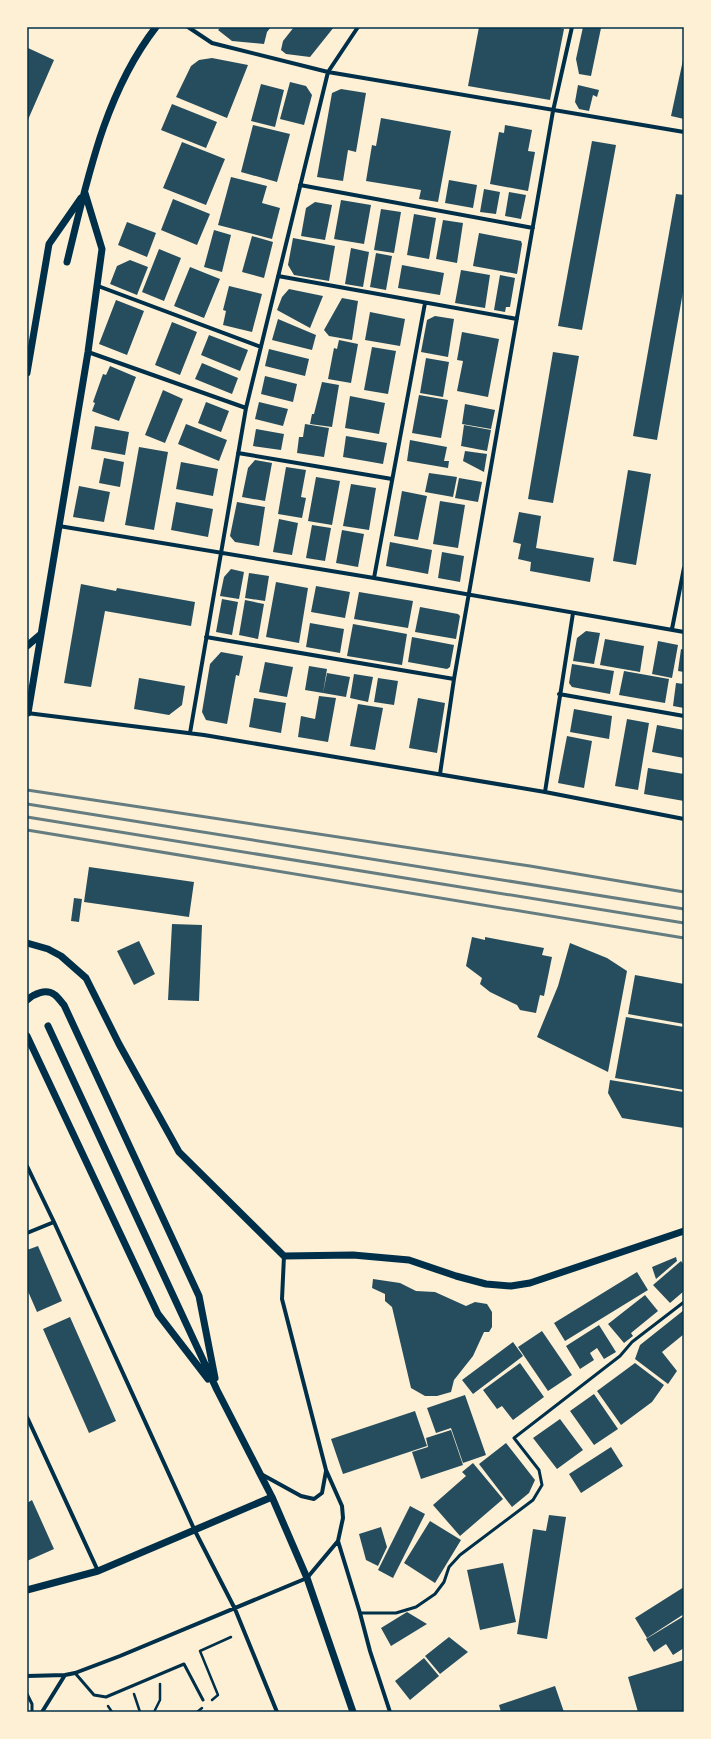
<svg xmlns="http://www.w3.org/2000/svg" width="711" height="1739" font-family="'DM Sans',sans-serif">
	<rect width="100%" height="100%" fill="#fdf0d5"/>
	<path fill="#264d5e" d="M221,27H271L267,32L264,44L232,41L218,30Z
		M294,27H334L310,57L286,54L281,50L283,41Z
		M479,27H555L564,29L550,100L468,86Z
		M583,27L601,28L591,76L579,74L576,59Z
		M28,48L54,60L27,122V52Z
		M212,58L248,65L227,118L176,97L191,66L199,60Z
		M683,60H684V119L671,116Z
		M290,82L306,86L312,95L304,125L280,119Z
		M261,84L284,90L275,127L251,121Z
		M578,85L599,90L597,97L593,95L589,111L579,109L575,102Z
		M341,89L366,93L356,152L348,150L343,181L317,177L332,93Z
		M172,104L217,122L206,148L161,130Z
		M381,118L451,131L438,202L419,199L421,190L366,181L372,145L376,146Z
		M253,125L290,134L277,182L241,172Z
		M505,125L532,130L528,151L535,152L528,191L490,184L499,132L504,133Z
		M592,141L616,145L582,330L558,326Z
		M182,142L225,159L206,205L163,188Z
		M231,177L267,186L262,203L280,208L272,239L218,225Z
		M449,180L477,185L473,208L445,203Z
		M484,189L500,192L496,214L480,212Z
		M509,192L526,195L521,219L505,216Z
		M676,194L684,195V286L657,440L633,436Z
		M173,199L210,214L197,245L161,230Z
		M341,200L371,205L364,244L334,239Z
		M315,202L332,205L325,240L301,236L306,208Z
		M381,209L401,212L394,253L374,250Z
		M414,214L436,218L429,259L407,255Z
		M443,220L463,223L457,263L436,259Z
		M127,222L156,233L147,257L118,245Z
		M214,230L231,235L222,272L204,267Z
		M479,233L521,241L522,244L517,274L473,266Z
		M252,236L273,242L264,278L242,272Z
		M293,238L335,246L329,281L294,275L288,265Z
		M351,248L369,252L363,287L345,284Z
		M159,249L181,258L164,301L142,292Z
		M376,253L392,256L386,290L370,287Z
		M130,260L148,267L137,295L110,284L117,266Z
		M402,265L444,273L440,295L398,288Z
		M190,267L220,279L204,318L174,306Z
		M461,270L490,275L485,308L455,303Z
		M500,275L515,278L510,307H506L505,312L494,310Z
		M229,286L262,294L252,332L223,325L226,311L223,310Z
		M289,289L323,296L310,328L277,310L282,297Z
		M342,298L358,301L352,340L329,336L324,330Z
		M116,300L144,311L127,355L99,344Z
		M370,312L405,319L400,346L365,340Z
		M435,316L454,319L448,357L421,352L427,320Z
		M278,319L316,335L312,350L272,340Z
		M172,322L197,332L180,375L155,365Z
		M462,332L499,339L488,397L457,391L463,361L457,360Z
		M209,335L248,350L240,371L201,355Z
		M339,340L358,344L351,383L328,379L334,348L337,349Z
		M372,347L396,351L388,394L364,390Z
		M269,349L309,359L305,376L265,366Z
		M553,352L579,356L553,503L528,499Z
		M426,358L449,362L443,397L420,393Z
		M202,363L238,378L232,394L195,379Z
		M110,366L136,377L119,421L92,411L95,403L93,402L103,374L106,375Z
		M265,376L297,384L293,402L261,394Z
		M322,382L339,385L332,427L310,424L312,414H314Z
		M163,390L183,399L165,443L145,435Z
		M419,395L448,400L441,438L412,433Z
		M350,396L385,403L379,434L345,428Z
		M206,402L229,411L221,432L198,423Z
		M259,402L288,409L283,426L255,419Z
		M465,404L495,410L491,429L462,424Z
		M186,424L227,440L219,461L178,444Z
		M305,424L329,428L324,457L297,453L299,437H303Z
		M464,425L491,430L487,451L461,446Z
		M95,426L129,432L125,455L91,449Z
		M256,429L284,434L281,450L253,446Z
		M346,436L387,443L383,464L343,457Z
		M410,440L447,447L444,461H449L448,468L407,461Z
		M139,447L168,452L154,530L125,525Z
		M465,451L487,454L484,472L463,461Z
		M104,458L124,462L120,487L99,483Z
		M255,460L272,463L265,501L242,497L248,468Z
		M181,462L218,469L213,496L176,489Z
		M286,467L306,470L301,497L306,498L302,518L278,514Z
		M628,470L651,474L636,565L613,561Z
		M429,473L457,477L453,497L425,492Z
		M316,477L340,481L332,525L308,521Z
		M459,478L482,482L478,502L455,498Z
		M351,484L376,488L369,530L343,526Z
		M79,486L110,492L104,522L73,517Z
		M402,491L427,496L418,540L394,536Z
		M440,501L465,505L458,548L433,544Z
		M176,502L213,509L208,537L171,530Z
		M237,502L265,507L259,546L235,542L230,536Z
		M519,512L541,516L536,548L594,558L590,582L530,571L531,562L518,559L521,544L513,542Z
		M279,519L298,523L292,555L273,552Z
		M312,525L331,528L325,561L306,558Z
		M342,530L364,534L358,567L336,563Z
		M390,542L432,550L428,574L386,566Z
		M442,552L464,556L460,582L438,578Z
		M231,569L244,572L239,599L220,596L224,577Z
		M249,573L269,576L265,601L245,598Z
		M276,582L308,588L299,643L266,637Z
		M81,584L116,591L117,588L195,602L191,626L105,611L91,687L64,683Z
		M316,586L350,592L345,618L311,612Z
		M359,592L413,601L408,628L354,619Z
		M222,599L238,602L232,635L216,632Z
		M245,600L264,604L258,639L239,635Z
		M420,607L458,614L460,616L456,639L415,632Z
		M310,623L344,629L340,653L306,647Z
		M353,624L407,634L402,665L347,656Z
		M586,631L600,633L594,664L573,661L577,638Z
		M412,637L454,645L450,667L447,669L408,662Z
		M605,639L644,646L640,672L600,665Z
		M658,641L678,645L672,678L652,674Z
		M681,649L684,650V672L678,671Z
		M221,652L243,656L239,676L236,675L227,724L206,720L202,712L210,664Z
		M265,662L293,667L287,697L259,692Z
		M572,664L614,671L610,694L572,687L569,683Z
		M309,666L327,669L323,693L305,690Z
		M624,671L669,679L665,703L619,695Z
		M327,673L350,677L346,697L323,693Z
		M354,674L373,677L368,702L350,698Z
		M139,678L185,686L182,705L169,715L134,709Z
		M378,678L398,681L394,705L374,702Z
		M676,683L684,684V708L673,706Z
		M319,696L336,698L328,742L298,737L301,716L315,719Z
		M254,698L286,703L281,733L249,727Z
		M418,698L445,703L437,753L409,748Z
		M358,704L383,708L375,750L350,746Z
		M574,709L612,716L609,739L570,732Z
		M627,719L649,723L638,790L615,786Z
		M657,725L684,730V758L652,752Z
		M567,736L592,741L584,788L558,783Z
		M648,768L684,774V801L644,794Z
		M89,867L194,882L189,917L84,902Z
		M74,898L82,899L79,922L71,921Z
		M172,924L202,925L199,1001L168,1000Z
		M472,937L485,940V937L544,948L542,955L552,957L544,996L540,995L536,1013L520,1010L517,1005L490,992L480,984L482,978L466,966Z
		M139,941L155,974L134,985L117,951Z
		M570,943L607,958L627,971L608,1072L537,1037L558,986Z
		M635,975L684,984V1024L628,1014Z
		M626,1017L684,1027V1090L615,1078Z
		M610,1080L684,1092V1128L622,1118L608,1093Z
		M38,1246L62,1301L37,1312L27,1289V1250Z
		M676,1257L677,1261L656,1279L652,1267Z
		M681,1261L684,1265V1291L670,1303L653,1285Z
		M637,1272L648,1290L565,1341L554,1323Z
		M373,1279L400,1283L416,1291L435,1292L466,1306L475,1302L487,1304L492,1312V1327L489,1332H484L473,1356L454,1380L451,1392L437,1396H425L411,1388L392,1307L385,1301V1294L372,1288Z
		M645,1295L658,1311L631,1333L633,1336L624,1343L608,1324Z
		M684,1310V1334L662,1352L677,1371L668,1384L635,1359L640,1345Z
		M70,1317L116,1421L89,1433L43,1329Z
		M599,1325L616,1352L604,1359L597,1348L590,1353L594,1360L580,1369L566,1346Z
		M542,1331L572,1375L548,1391L518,1347Z
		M513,1342L523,1356L473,1394L462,1380Z
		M520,1363L544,1397L513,1420L502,1406L497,1409L483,1390Z
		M635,1363L664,1385L652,1402L621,1425L597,1391Z
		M594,1394L618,1429L594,1445L570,1411Z
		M465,1395L486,1455L463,1463L451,1428L436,1433L427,1408Z
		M415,1411L427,1446L343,1474L331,1439Z
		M560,1419L583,1450L557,1469L533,1438Z
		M451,1430L463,1465L421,1479L412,1452L428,1447L426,1438Z
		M506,1443L535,1480L529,1493L512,1507L479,1464Z
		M611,1447L623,1466L581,1493L569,1474Z
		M473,1463L503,1499L460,1536L433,1505L466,1476L462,1472Z
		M32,1500L54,1549L27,1561V1503Z
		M410,1506L425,1514L393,1578L378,1570Z
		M549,1515L566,1517L547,1639L517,1634L533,1529L546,1531Z
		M430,1521L461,1540L435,1583L404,1563Z
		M381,1527L387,1547L378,1566L366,1560L359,1534Z
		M503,1563L516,1622L480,1630L467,1570Z
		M684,1587V1614L647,1638L635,1618Z
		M407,1612L427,1624L391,1646L381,1628Z
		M684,1616V1648L673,1655L666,1644L654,1652L646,1639Z
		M449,1637L468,1652L440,1674L425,1656Z
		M424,1658L439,1676L410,1700L395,1681Z
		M684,1660V1712H638L628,1677Z
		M555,1686L564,1712H501L499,1705Z"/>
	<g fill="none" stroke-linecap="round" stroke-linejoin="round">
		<path stroke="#003049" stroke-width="2.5" d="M134,1694L140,1712
			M212,1700L218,1695L200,1651L231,1637
			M108,1706L112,1712
			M154,1712L160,1700V1684
			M197,1712L202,1708"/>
		<path stroke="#003049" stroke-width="3" d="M360,1613H396L416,1607L435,1594L444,1582L449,1567L460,1555L533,1500L542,1485L539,1470L514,1438L620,1356L632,1342L684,1302
			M75,1673L94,1695L106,1697L184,1664L203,1700
			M27,1694L32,1704V1712"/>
		<path stroke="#003049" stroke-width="4" d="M188,27L212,43L328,72L684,132
			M300,185L533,228
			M278,276L517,319
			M98,286L261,347
			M88,352L246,408
			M238,453L392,479
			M59,526L374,578L684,632
			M374,578L425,303
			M672,629L684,568
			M206,637L454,679
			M559,694L684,716
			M27,713L204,735L545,792L684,819
			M190,733L246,408L328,72L358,27
			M440,774L454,679L553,111L572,27
			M545,792L573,613
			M27,1166L54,1222L195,1531L235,1609L277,1712
			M27,1233L54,1222
			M284,1256L282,1299L326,1470L342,1506L343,1518L338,1541L360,1613L370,1651L390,1712
			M27,1417L98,1571
			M261,1474L301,1496L314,1499L322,1493L326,1471
			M27,1676L65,1675L75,1673L120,1656L307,1578L338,1541
			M42,1712L65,1675"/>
		<path stroke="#003049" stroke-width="7" d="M67,262C87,181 104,94 156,27
			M27,373L49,244L81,198
			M27,646L41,634
			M28,713L88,352L102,249L85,193
			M27,943L48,949L61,956L86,978L119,1044L179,1152L284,1256L353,1255L409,1260L456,1276L486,1284L511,1286L530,1283L684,1231
			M27,1000C34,994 46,988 55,995C58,997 61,1002 64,1005L199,1296L215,1378
			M48,1026L217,1390L272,1497L307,1578L353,1712
			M27,1036L158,1314L208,1379
			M27,1590L98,1571L272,1497"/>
		<path stroke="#657d81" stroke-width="3" d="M27,790L530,866L684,892
			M27,804L684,909
			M27,817L684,923
			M27,830L684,938"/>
	</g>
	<rect width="711" height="1739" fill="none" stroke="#fdf0d5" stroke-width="56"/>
	<rect x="28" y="28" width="655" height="1683" fill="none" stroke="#003049" stroke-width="1.5"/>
</svg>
